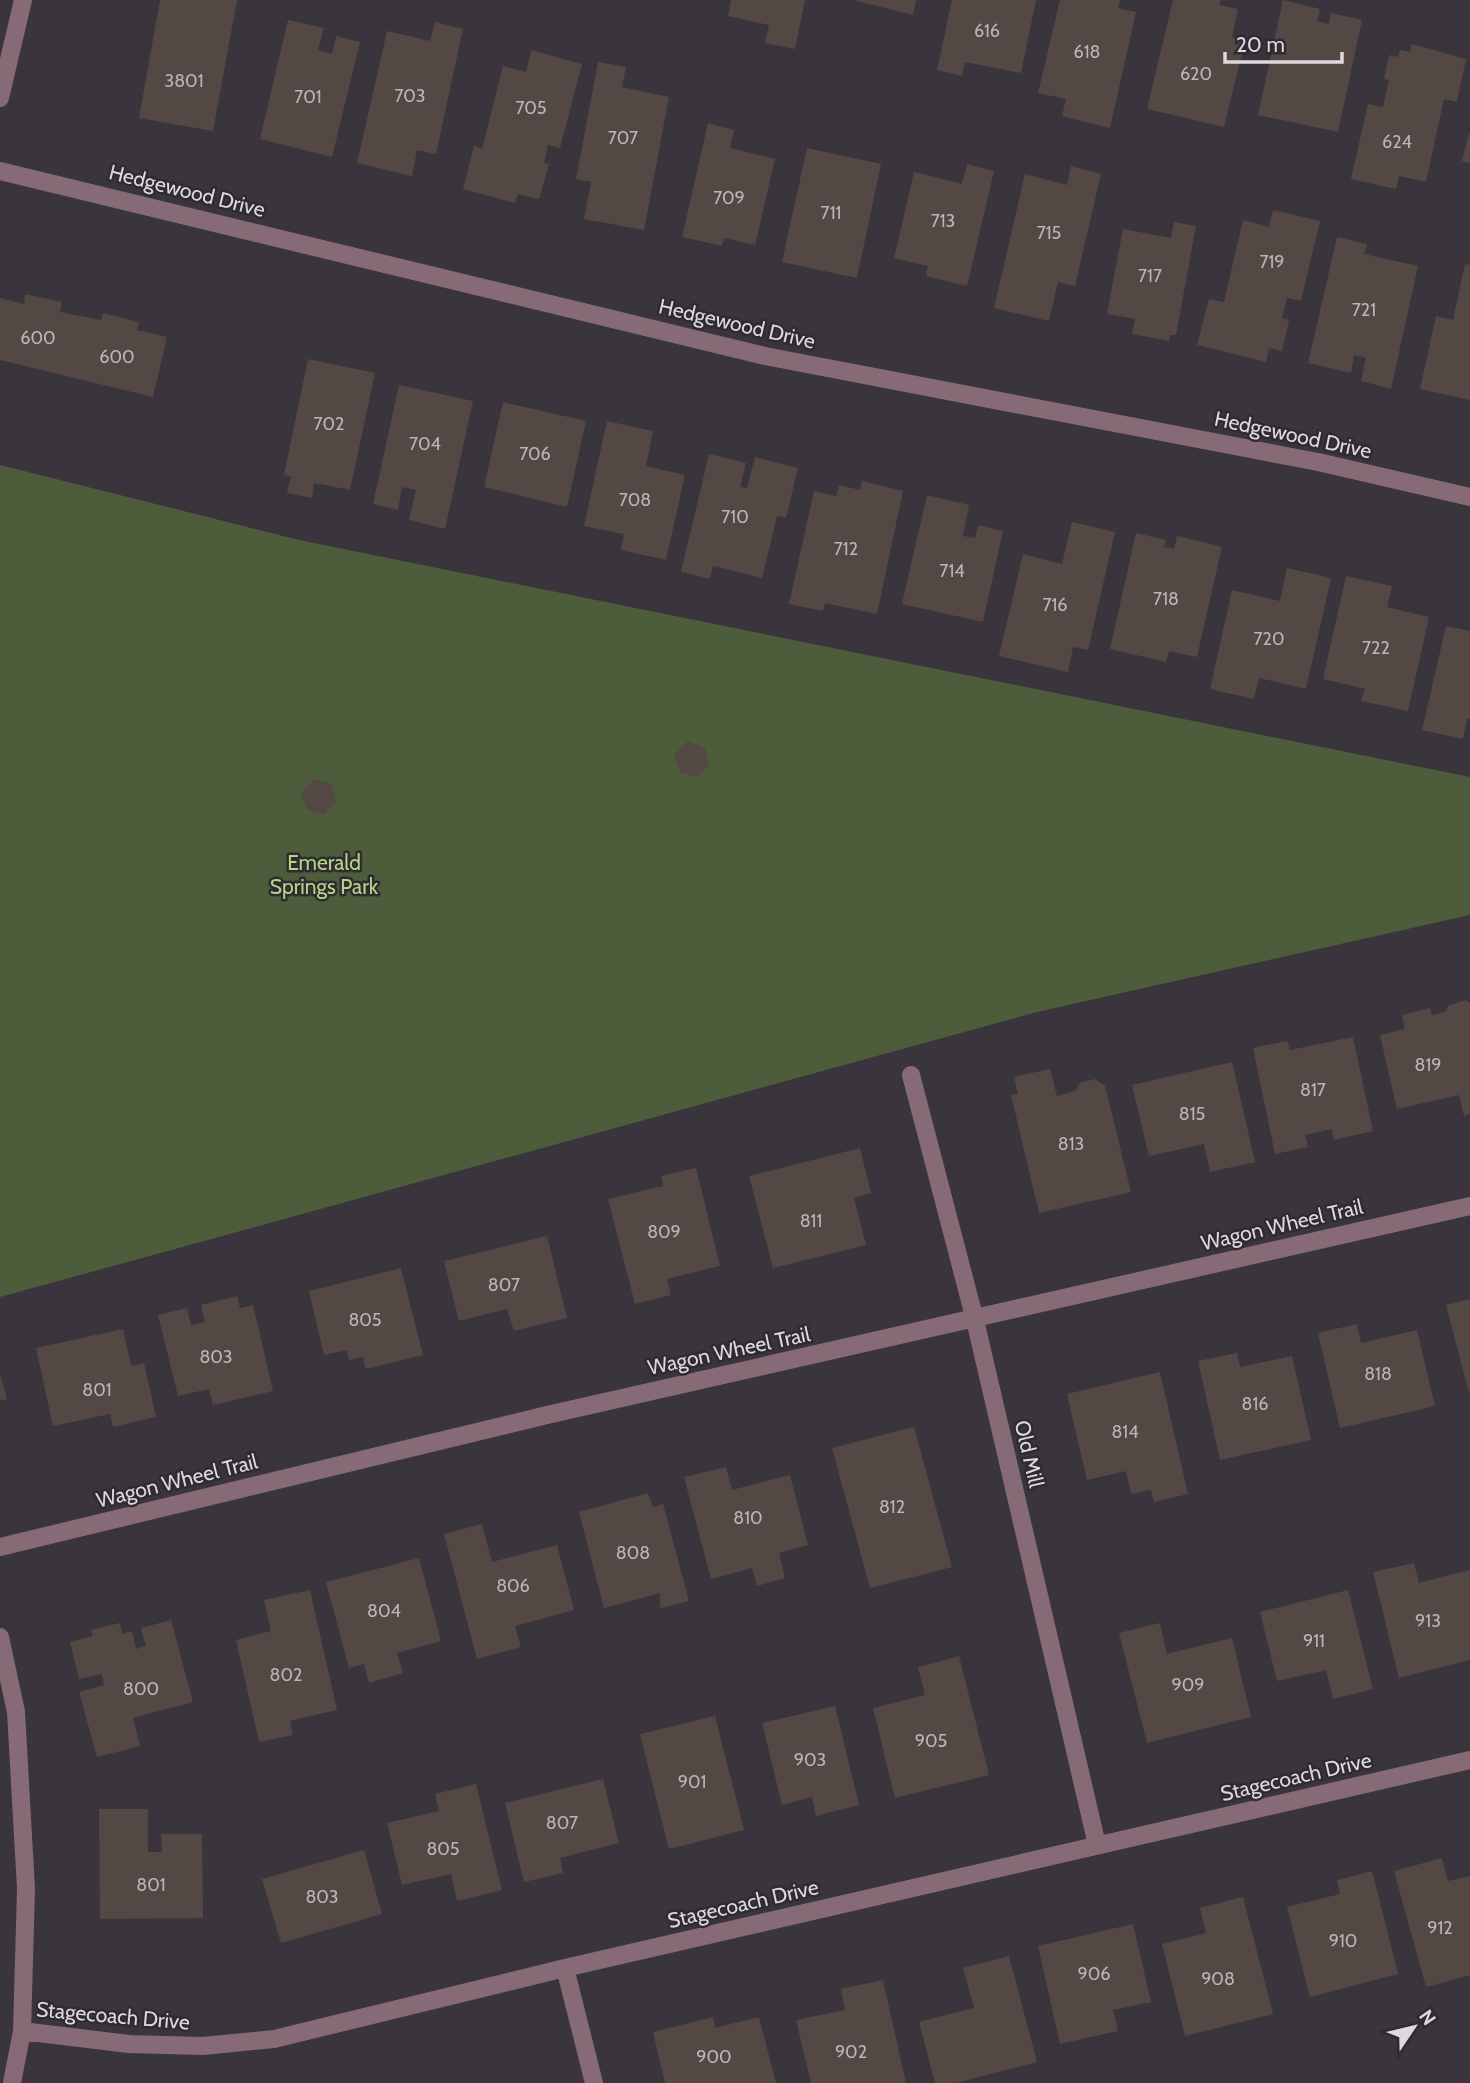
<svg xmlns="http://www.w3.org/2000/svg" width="1470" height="2083" font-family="Cabin,sans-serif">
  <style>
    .green { fill: #4d5d3b }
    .building { fill: #534844 }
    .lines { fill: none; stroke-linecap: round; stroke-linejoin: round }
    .minor { stroke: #866a76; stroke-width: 18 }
    .labels { text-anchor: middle; stroke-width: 5; stroke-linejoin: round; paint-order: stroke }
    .number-label { font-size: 18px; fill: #bab5b8 }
    .street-label { font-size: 21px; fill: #ddd9de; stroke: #302b33 }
    .park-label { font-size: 21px; fill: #b1d784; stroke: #302b33 }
  </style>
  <rect width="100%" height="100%" fill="#3a353d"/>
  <path class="green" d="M0 465 299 540 1470 777V915L1037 1012 0 1297Z"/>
  <path class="building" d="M160 0H237L213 131 139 118Z
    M731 0H805L795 49 765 43 769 25 728 16Z
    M853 0H916L913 15Z
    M952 0H1036L1021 73 965 62 962 76 937 70Z
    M1060 0H1120L1118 8 1136 12 1110 128 1062 116 1066 99 1038 93Z
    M1173 0H1221L1219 5 1238 9 1232 37 1245 40 1224 127 1147 109Z
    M1283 0 1320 9 1317 21 1329 24 1331 13 1362 20 1338 132 1258 115Z
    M288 20 324 28 318 50 332 54 336 36 360 42 332 157 260 139Z
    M435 22 463 29 436 154 417 150 412 176 357 163 387 31 430 41Z
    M1411 44 1466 59 1457 102 1444 99 1426 182 1399 176 1396 189 1351 179 1368 104 1383 107 1389 80 1384 79 1389 55 1398 57 1400 50 1410 52Z
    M531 50 582 64 560 148 548 145 544 163 549 164 539 199 518 194 515 203 463 189 474 146 482 149 503 66 526 72Z
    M598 62 626 67 622 87 669 97 644 230 584 219 591 182 576 179Z
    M708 123 734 130 730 148 775 159 755 245 724 238 722 246 682 237Z
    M1469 133 1470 134V163L1462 161Z
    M807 148 881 164 857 278 782 262Z
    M967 164 994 171 967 286 926 276 928 266 894 258 914 172 962 184Z
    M1071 166 1101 174 1075 286 1058 282 1049 321 994 308 1025 174 1067 185Z
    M1273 210 1320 221 1301 301 1287 298 1282 318 1289 320 1282 351 1269 348 1266 362 1197 345 1209 299 1224 302 1243 220 1269 227Z
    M1174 222 1196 226 1176 335H1170L1169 341 1132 334 1135 319 1107 314 1123 229 1171 238Z
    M1337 237 1367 244 1364 254 1418 266 1391 389 1361 381 1366 358 1354 355 1351 373 1308 363Z
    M1465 264 1470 265V400L1420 389 1436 316 1453 320Z
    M25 294 62 302 60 312 101 320 103 313 139 322 137 330 167 337 153 397 0 360V298L24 304Z
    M308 359 375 373 350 490 314 483 312 498 287 493 291 476 284 475Z
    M399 385 473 401 445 529 409 520 416 490 402 487 398 510 373 504Z
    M503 402 586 421 567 507 484 487Z
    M607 421 653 431 646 466 685 475 666 560 621 550 624 534 584 526Z
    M709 454 746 463 740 487 747 488 755 457 798 468 786 518 777 516 762 578 713 566 710 579 681 572Z
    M862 481 903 491 877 614 825 603 823 611 789 604 814 491 836 496 839 485 860 490Z
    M927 495 969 505 963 536 975 538 978 525 1003 531 983 622 902 604Z
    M1072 522 1115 532 1088 650 1073 647 1068 672 999 656 1023 554 1062 564Z
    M1136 533 1166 540 1164 547 1174 549 1177 536 1222 547 1197 657 1169 651 1166 662 1110 649Z
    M1287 568 1331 578 1306 689 1259 678 1254 699 1210 689 1232 590 1280 601Z
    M1346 576 1392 586 1387 607 1429 617 1408 711 1361 701 1365 689 1323 679Z
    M1446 626 1470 631V719H1467L1463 739 1422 730Z
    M688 741 705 748 709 765 696 777 680 772 674 755Z
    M314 779 331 784 336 802 324 815 307 810 301 794Z
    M1466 1000 1470 1003V1114L1464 1116 1459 1095 1397 1109 1380 1035 1405 1029 1402 1015 1430 1008 1432 1015 1445 1012 1448 1006Z
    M1353 1037 1373 1131 1334 1140 1332 1129 1305 1135 1308 1147 1275 1154 1253 1048 1287 1041 1290 1050Z
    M1232 1062 1255 1162 1210 1172 1204 1144 1149 1156 1132 1085Z
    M1050 1069 1057 1096 1075 1091 1080 1083 1095 1079 1105 1086 1131 1192 1039 1213 1011 1095 1018 1094 1014 1077Z
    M860 1148 871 1193 854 1198 866 1245 773 1268 749 1176Z
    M696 1168 720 1266 667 1279 671 1295 635 1304 608 1199 663 1186 661 1176Z
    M547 1236 567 1318 514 1331 507 1309 459 1321 444 1261Z
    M401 1268 423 1355 366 1369 363 1357 349 1360 347 1350 324 1355 309 1291Z
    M237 1296 240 1308 253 1305 273 1391 213 1405 209 1389 178 1396 158 1315 187 1308 191 1325 205 1322 201 1305Z
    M1470 1299V1393H1469L1446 1305Z
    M1357 1324 1361 1343 1417 1330 1435 1406 1340 1428 1318 1333Z
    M123 1329 131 1366 144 1363 156 1417 113 1427 110 1414 53 1426 36 1348Z
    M1237 1353 1240 1367 1292 1356 1311 1440 1220 1460 1198 1361Z
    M1160 1372 1188 1494 1154 1502 1151 1490 1131 1494 1126 1471 1087 1480 1067 1394Z
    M0 1375 7 1399 0 1401Z
    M914 1427 952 1567 870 1588 832 1448Z
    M726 1467 732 1490 790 1475 808 1545 779 1553 785 1578 757 1586 752 1568 711 1579 684 1477Z
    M648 1493 653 1507 663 1504 689 1601 660 1608V1593L604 1608 579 1512Z
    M482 1524 492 1562 557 1545 574 1610 515 1626 521 1647 477 1659 444 1534Z
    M419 1558 441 1641 397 1653 403 1673 369 1683 364 1664 349 1668 326 1582Z
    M1414 1563 1419 1583 1470 1570V1660L1399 1678 1373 1572Z
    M310 1590 337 1710 290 1721 293 1735 259 1742 236 1640 271 1631 264 1600Z
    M1348 1590 1373 1689 1333 1699 1326 1670 1277 1681 1260 1612Z
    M171 1620 193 1702 133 1718 140 1746 97 1757 79 1692 104 1685 102 1674 79 1679 70 1642 93 1636 91 1630 120 1623 122 1634 132 1631 136 1649 146 1646 141 1628Z
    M1160 1623 1167 1654 1232 1638 1251 1717 1147 1743 1119 1633Z
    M959 1656 989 1775 895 1798 873 1708 925 1695 918 1667Z
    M835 1706 859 1805 816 1816 812 1797 782 1805 762 1723Z
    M715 1716 744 1830 669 1849 640 1734Z
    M603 1779 619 1843 560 1858 563 1873 524 1882 505 1803Z
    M476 1784 502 1890 457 1901 451 1874 402 1885 387 1823 439 1811 435 1794Z
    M99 1809H148V1852H162L161 1834H202L203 1918 100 1919Z
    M364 1850 382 1914 281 1943 262 1879Z
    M1442 1858 1448 1881 1470 1876V1975L1426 1987 1394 1871Z
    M1372 1871 1398 1974 1310 1997 1287 1907 1340 1894 1337 1880Z
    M1243 1897 1273 2014 1185 2036 1162 1944 1206 1933 1200 1908Z
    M1133 1924 1151 2002 1113 2010 1118 2031 1060 2044 1038 1946Z
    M1009 1956 1037 2062 956 2083H935L919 2022 974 2008 963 1968Z
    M883 1980 906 2083H811L796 2020 845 2010 841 1989Z
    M713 2017 715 2028 759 2017 776 2083H665L653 2032Z"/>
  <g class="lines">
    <path class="minor" d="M0 98 23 0
      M0 171 765 356 1318 462 1470 497
      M911 1075 975 1320 1097 1845
      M0 1547 547 1415 1470 1206
      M0 1637 16 1712 26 1889 22 2031 12 2083
      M565 1968 594 2083
      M22 2031 129 2044 203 2046 274 2039 565 1968 1470 1760"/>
  </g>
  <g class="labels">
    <g class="number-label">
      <text x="987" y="37">616</text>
      <text x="1087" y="58">618</text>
      <text x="1196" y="80">620</text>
      <text x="184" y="87">3801</text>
      <text x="410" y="102">703</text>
      <text x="308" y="103">701</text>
      <text x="531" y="114">705</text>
      <text x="623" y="144">707</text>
      <text x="1397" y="148">624</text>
      <text x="729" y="204">709</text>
      <text x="831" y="219">711</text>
      <text x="943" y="227">713</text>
      <text x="1049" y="239">715</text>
      <text x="1272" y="268">719</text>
      <text x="1150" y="282">717</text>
      <text x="1364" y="316">721</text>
      <text x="38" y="344">600</text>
      <text x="117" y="363">600</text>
      <text x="329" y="430">702</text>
      <text x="425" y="450">704</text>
      <text x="535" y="460">706</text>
      <text x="635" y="506">708</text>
      <text x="735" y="523">710</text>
      <text x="846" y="555">712</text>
      <text x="952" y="577">714</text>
      <text x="1166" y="605">718</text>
      <text x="1055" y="611">716</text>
      <text x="1269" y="645">720</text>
      <text x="1376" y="654">722</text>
      <text x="1428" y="1071">819</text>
      <text x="1313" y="1096">817</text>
      <text x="1192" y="1120">815</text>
      <text x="1071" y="1150">813</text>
      <text x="811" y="1227">811</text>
      <text x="664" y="1238">809</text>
      <text x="504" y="1291">807</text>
      <text x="365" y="1326">805</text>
      <text x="216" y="1363">803</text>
      <text x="1378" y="1380">818</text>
      <text x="97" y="1396">801</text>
      <text x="1255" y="1410">816</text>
      <text x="1125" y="1438">814</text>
      <text x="892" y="1513">812</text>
      <text x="748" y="1524">810</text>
      <text x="633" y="1559">808</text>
      <text x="513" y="1592">806</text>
      <text x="384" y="1617">804</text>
      <text x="1428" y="1627">913</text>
      <text x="1314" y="1647">911</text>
      <text x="286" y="1681">802</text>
      <text x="1188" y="1691">909</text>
      <text x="141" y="1695">800</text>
      <text x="931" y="1747">905</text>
      <text x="810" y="1766">903</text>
      <text x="692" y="1788">901</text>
      <text x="562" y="1829">807</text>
      <text x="443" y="1855">805</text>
      <text x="151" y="1891">801</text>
      <text x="322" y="1903">803</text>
      <text x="1440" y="1934">912</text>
      <text x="1343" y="1947">910</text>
      <text x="1094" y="1980">906</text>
      <text x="1218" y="1985">908</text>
      <text x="851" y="2058">902</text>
      <text x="714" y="2063">900</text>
    </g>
    <g class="street-label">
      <text transform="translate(187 191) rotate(14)" y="7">Hedgewood Drive</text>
      <text transform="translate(737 324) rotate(13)" y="7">Hedgewood Drive</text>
      <text transform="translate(1293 435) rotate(12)" y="7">Hedgewood Drive</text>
      <text transform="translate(1282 1225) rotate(-13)" y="7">Wagon Wheel Trail</text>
      <text transform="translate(729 1351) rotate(-12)" y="7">Wagon Wheel Trail</text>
      <text transform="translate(1029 1454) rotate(77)" y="7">Old Mill</text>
      <text transform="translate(177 1481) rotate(-14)" y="7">Wagon Wheel Trail</text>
      <text transform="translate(1296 1777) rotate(-13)" y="7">Stagecoach Drive</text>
      <text transform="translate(743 1904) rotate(-13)" y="7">Stagecoach Drive</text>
      <text transform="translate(113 2016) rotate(5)" y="7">Stagecoach Drive</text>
    </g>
    <g class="park-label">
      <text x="324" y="870">Emerald<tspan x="324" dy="24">Springs Park</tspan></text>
    </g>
  </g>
  <g transform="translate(1414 2027) rotate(55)" stroke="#302b33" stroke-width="5" paint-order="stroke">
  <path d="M0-5L12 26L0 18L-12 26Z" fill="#ddd9de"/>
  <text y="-10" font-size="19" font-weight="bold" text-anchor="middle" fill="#ddd9de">N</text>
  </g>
  <path d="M1225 52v10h117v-10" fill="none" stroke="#ddd9de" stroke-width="3.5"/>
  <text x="1236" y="52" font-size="21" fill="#ddd9de" stroke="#302b33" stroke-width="5" paint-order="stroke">20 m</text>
</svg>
